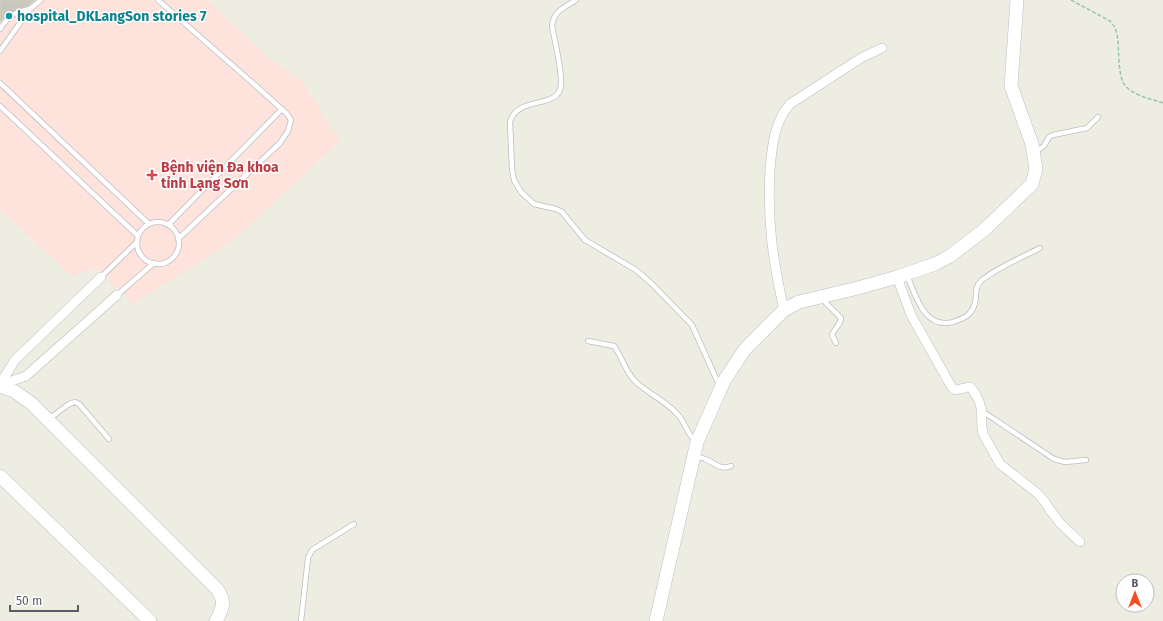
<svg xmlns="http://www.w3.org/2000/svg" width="1163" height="621" font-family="'Fira Sans',sans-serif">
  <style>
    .medical { fill: #fde3db }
    .building { fill: #c9c7be; stroke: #d3cfbf }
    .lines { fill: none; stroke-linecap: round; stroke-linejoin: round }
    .lane-casing { stroke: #bcbdc4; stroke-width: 6 }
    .street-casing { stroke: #bcbdc4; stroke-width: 10 }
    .secondary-casing { stroke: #bcbec6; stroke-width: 14 }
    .path { stroke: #94c8aa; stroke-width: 1.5; stroke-dasharray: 4 2; stroke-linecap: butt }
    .lane { stroke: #fff; stroke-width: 4.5 }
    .street { stroke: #fff; stroke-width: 9 }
    .secondary { stroke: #fff; stroke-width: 13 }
    .culture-dot { fill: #0f9aa8; stroke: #fff; stroke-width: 1.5 }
    .health-dot { fill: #e0444e; stroke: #fff; stroke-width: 1.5 }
    .labels { text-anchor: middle; stroke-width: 3; stroke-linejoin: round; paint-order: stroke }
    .culture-label { font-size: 14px; font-weight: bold; fill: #0d838f; stroke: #fff; text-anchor: start }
    .health-label { font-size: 14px; font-weight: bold; fill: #be3a42; stroke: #fff; text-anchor: start }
  </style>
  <rect width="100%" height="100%" fill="#eeede1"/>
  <path class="medical" d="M0 0H208L271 60 303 82 340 141 233 241 133 304 96 268 71 276 0 210Z"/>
  <path class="building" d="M0 0H35L28 6 11 12 0 22Z"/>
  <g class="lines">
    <g class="lane-casing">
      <path id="lane" d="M158 0 255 85 287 114 291 120 288 131 280 143 178 239
        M576 0C564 8 554 10 552 26 555 43 562 69 561 85 559 110 517 95 510 122L512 169 514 180 521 192 534 204 556 209 562 212 585 240 636 270 652 284 692 325 719 385
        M0 29C9 15 15 12 30 9
        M0 51 30 9 41 0
        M0 83 149 224
        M0 106 138 236
        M1035 152 1044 146 1049 137 1053 135 1087 128 1098 117
        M137 243a21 21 0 1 1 42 0a21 21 0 1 1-42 0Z
        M168 225 282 109
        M907 275C916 297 925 332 956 321 964 318 971 315 974 306 978 298 973 288 981 281 994 269 1023 257 1040 248
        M101 277 137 242
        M117 295 154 263
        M822 299 841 318C841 325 834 328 832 335L836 343
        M588 341 614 346C622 357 625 371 635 381 648 394 667 401 679 416 686 424 687 435 696 441
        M982 411 1054 459 1065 462 1086 460
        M49 419 69 404 75 402 79 404 109 439
        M695 457C698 458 702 457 705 459 714 462 720 471 731 466
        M301 621 308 558 312 550 354 524"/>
    </g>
    <g class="street-casing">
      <path id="street" d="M897 277 911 315 951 386C956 394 962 387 970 387 973 390 974 392 976 395 986 413 979 418 983 434L1000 464 1037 493 1045 502 1050 510 1060 523 1080 542
        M784 310C773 261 767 221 770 170 772 147 774 122 790 104L861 58 882 48
        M0 384 15 360 101 277
        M0 385 26 376 117 295"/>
    </g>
    <g class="secondary-casing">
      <path id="secondary" d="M0 386 14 391 31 403 217 589C226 602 223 608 216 621
        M0 476 150 621
        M656 621 697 442 724 381 745 349 784 310 799 302 858 288 897 277 935 264 950 256 984 230 1032 184 1036 169 1032 144 1011 86 1017 0"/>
    </g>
    <path class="path" d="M1071 0 1110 21C1116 27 1117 33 1118 41 1119 52 1118 74 1124 84 1131 95 1151 99 1163 103"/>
    <use href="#lane" class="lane"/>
    <use href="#street" class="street"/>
    <use href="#secondary" class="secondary"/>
  </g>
  <circle class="culture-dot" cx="9" cy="16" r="4"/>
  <path class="health-dot" d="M150 169h4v4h4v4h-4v4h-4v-4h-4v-4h4z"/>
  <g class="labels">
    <g class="culture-label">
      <text x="17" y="21">hospital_DKLangSon stories 7</text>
    </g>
    <g class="health-label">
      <text x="161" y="172">Bệnh viện Đa khoa<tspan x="161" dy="16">tỉnh Lạng Sơn</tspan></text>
    </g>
  </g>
  <g transform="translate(1135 593)"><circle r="19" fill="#ffffff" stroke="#bdbec1"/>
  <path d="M0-3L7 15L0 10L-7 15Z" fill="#f44e21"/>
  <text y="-6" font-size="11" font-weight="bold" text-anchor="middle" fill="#5a5c63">B</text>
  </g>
  <path d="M10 605v6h68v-6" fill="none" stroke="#5a5c63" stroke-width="2"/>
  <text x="16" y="605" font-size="12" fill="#5a5c63" stroke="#ffffff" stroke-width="3" paint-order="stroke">50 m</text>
</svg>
